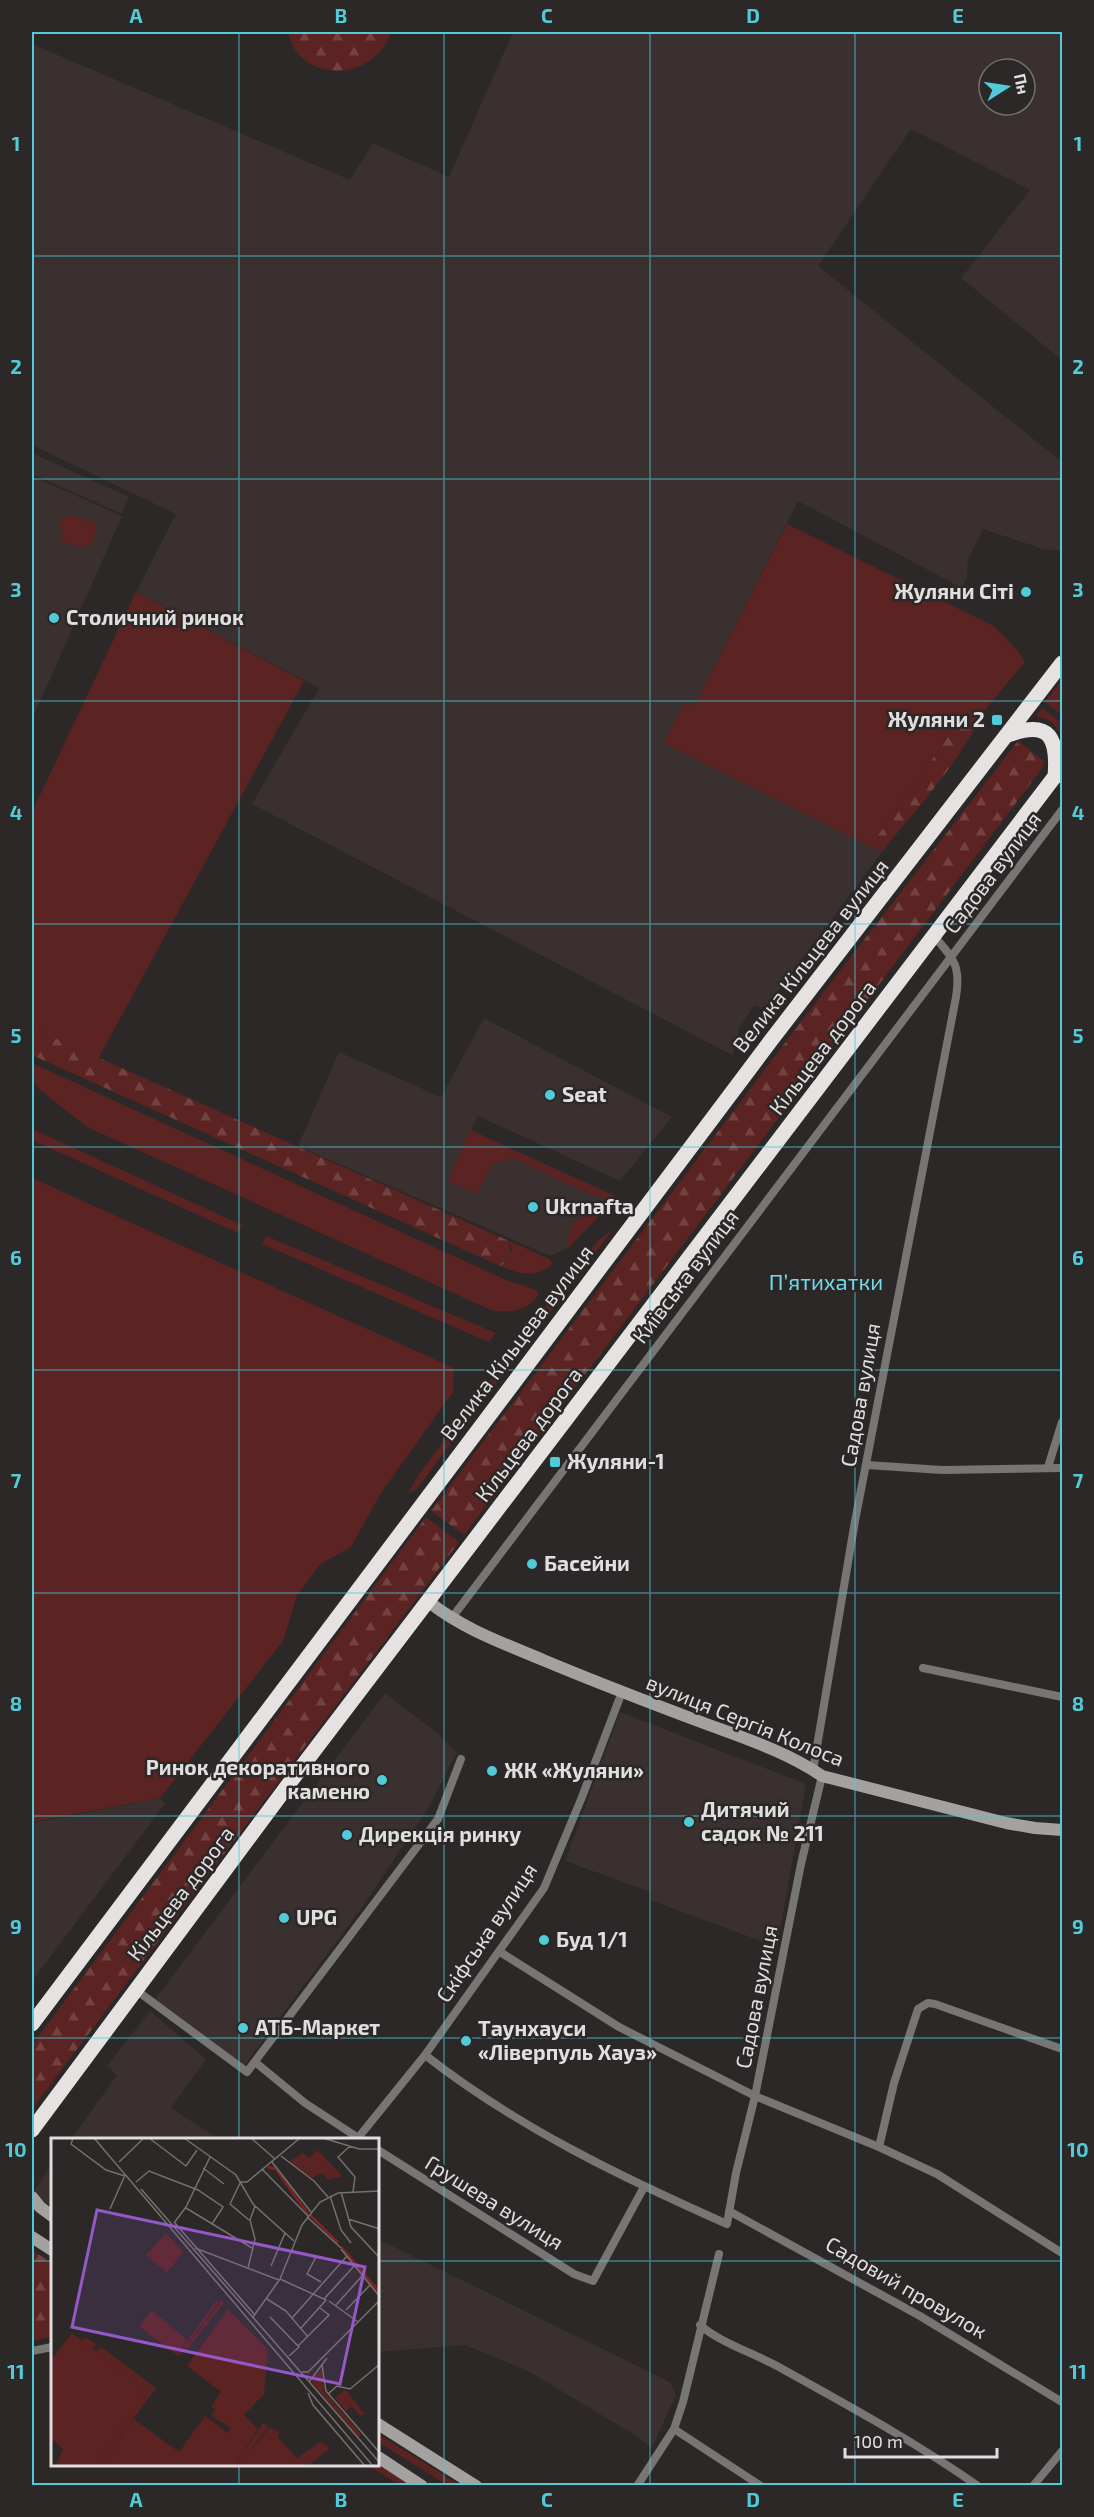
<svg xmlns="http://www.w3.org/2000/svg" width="1094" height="2517" font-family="'Exo 2',sans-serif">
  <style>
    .built { fill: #39302f; fill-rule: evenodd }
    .green { fill: #5b2321 }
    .forest { fill: url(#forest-firs) }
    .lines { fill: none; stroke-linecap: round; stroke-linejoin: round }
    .street { stroke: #777675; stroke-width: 8 }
    .secondary { stroke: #a4a2a1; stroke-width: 12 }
    .highway { stroke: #e6e2e2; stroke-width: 15 }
    .grid { fill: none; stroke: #52cbd8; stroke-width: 1.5; stroke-opacity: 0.55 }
    .poi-dot { fill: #52cbd8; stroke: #2b2827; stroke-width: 2 }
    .labels { text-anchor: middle; stroke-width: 5; stroke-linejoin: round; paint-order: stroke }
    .poi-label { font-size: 21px; font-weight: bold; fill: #e0dede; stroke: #2b2827; text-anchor: start }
    .street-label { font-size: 21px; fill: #e0dede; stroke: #2b2827 }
    .neighbourhood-label { font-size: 22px; fill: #71dce8; stroke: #2b2827 }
    .inset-river { fill: none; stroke: #7c2423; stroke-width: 3 }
    .inset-road { fill: none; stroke: #737170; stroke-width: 1.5 }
    .view { fill: #9458c7; fill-opacity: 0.15; stroke: #9458c7; stroke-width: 3 }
    .inset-edge { fill: none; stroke: #e0dede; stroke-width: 3 }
    .neatline { fill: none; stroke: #52cbd8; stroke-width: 2 }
    .grid-label { font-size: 20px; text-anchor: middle; font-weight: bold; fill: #52cbd8 }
  </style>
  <defs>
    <pattern id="forest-firs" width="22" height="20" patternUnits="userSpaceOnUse" patternTransform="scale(1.5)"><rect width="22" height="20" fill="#5b2321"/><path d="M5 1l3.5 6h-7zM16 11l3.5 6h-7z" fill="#724241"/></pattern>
  </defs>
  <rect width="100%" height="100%" fill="#2b2827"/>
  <path class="built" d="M513 32H1062V360L961 278 1030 190 911 129 818 266 1062 462V551L1043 549 983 529 968 559 967 577 962 588 798 501 695 706 684 704 665 743 882 852 768 1004 761 1008 754 1006 738 1030 739 1041 732 1055 252 804 319 688 136 592 176 514 32 445V44L350 180 373 143 449 177ZM989 69H1025V105H989Z
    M32 453 129 497 122 514 32 474Z
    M32 476 122 516 32 720Z
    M484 1018 672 1117 620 1181 478 1116 471 1130 615 1196 592 1224 568 1248 550 1256 298 1146 339 1052 441 1097Z
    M385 1693 436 1732 457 1752 429 1807 365 1903 244 2066 155 1999Z
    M620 1712 806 1784 777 1947 650 1900 651 1892 565 1861Z
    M160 1798 165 1804 32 1981V1823Z
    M150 2011 206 2059 171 2108 219 2139H71L117 2075 107 2066Z
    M52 2164V2209L38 2200 35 2189Z
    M378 2239 670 2382 676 2395 652 2448 633 2434 528 2371 465 2345 378 2352Z"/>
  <path class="green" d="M71 515 94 522 96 529 93 543C81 551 73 545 60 540L64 531 58 528 61 521Z
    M787 524 994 626C1005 638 1017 647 1025 662L984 711 963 716 877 837 882 852 664 743 684 704 695 705Z
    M136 592 304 681 98 1059 32 1028V812Z
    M1062 679V715L1045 702Z
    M1042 708 1062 723V735L1051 721 1036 716Z
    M32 1063 506 1280 537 1290 538 1296C527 1311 508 1314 491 1310L87 1127 39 1089 32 1080Z
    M32 1129 242 1225 238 1233 32 1140Z
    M470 1130 615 1196 613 1200 592 1195 515 1159 492 1164 477 1194 448 1181Z
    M32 1178 454 1368 453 1392 381 1493 351 1547 319 1565 297 1596 283 1641 160 1798 32 1822Z
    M592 1211 603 1212 568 1248C567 1230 575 1218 592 1211Z
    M614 1228 416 1490 408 1493 419 1474 577 1264 601 1238Z
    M266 1236 496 1333 489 1342 262 1244Z
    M509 1241 550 1259 552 1264C536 1280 518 1273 500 1266L507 1262 512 1250Z
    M378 2434 460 2485H447L378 2442Z
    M378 2464 412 2485H400L367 2465Z"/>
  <path class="forest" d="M288 32H391C375 83 298 84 288 32Z
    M984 711C959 763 918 807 882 852L877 837 963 716Z
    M1018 741 1045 762 1040 771 464 1535 431 1511 819 998Z
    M32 1028 509 1241 511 1256 507 1262 500 1266 32 1055Z
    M426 1517 459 1542 32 2109V2045Z
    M32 2250 52 2263V2337L32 2341Z"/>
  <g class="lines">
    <path class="street" d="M867 1465 942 1470 1062 1468
      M1048 1467 1062 1422
      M451 1619 1062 810
      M923 1668 1062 1697
      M813 1770 855 1521 956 997C961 966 954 959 934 936
      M500 1952 619 2027 755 2096 879 2147 937 2174 1062 2253
      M136 1990 247 2072 438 1819 461 1759
      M425 2055C517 2127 621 2177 727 2224L736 2173 755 2096 801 1864 822 1776
      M255 2062 305 2103 360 2139
      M358 2138 425 2055 544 1888 582 1797 622 1692
      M879 2147 894 2083 918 2009 928 2003 935 2004 1062 2049
      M378 2150 574 2274 593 2281 644 2187
      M729 2211 920 2316 1062 2402
      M700 2325C719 2342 753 2353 777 2366 845 2404 914 2441 978 2486
      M32 2351 52 2347
      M674 2429 761 2486
      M637 2486 674 2429 683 2402 719 2254
      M1033 2486 1062 2451"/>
    <path class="secondary" d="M429 1602C463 1629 503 1643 543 1660 598 1683 653 1704 709 1725 747 1739 789 1753 822 1776L1006 1823 1035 1828 1062 1830
      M32 2197 40 2207 52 2216
      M32 2237 52 2250
      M378 2424 476 2486
      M378 2457 422 2486"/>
    <path class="highway" d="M1008 735C1051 719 1058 739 1055 777
      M32 2024 772 1039 1062 663
      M32 2130 291 1781 1062 767"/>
  </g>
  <path class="grid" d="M239 32V2139M444 32V2486M650 32V2486M855 32V2486M32 256H1062M32 479H1062M32 701H1062M32 924H1062M32 1147H1062M32 1370H1062M32 1593H1062M32 1816H1062M32 2038H1062M32 2261H52M378 2261H1062M239 2464V2486"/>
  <g class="poi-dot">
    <circle cx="1026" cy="592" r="6"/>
    <circle cx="54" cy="618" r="6"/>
    <rect x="991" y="714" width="12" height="12" rx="3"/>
    <circle cx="550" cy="1095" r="6"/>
    <circle cx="533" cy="1207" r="6"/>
    <rect x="549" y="1456" width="12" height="12" rx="3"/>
    <circle cx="532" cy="1564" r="6"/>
    <circle cx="492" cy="1771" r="6"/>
    <circle cx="382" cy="1780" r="6"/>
    <circle cx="689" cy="1822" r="6"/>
    <circle cx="347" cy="1835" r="6"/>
    <circle cx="284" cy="1918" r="6"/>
    <circle cx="544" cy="1940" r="6"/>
    <circle cx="243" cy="2028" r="6"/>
    <circle cx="466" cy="2041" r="6"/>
  </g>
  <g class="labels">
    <g class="poi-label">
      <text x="1014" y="599" text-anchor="end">Жуляни Сіті</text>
      <text x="66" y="625">Столичний ринок</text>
      <text x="985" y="727" text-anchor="end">Жуляни 2</text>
      <text x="562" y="1102">Seat</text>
      <text x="545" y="1214">Ukrnafta</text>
      <text x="567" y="1469">Жуляни-1</text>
      <text x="544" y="1571">Басейни</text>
      <text x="370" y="1775" text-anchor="end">Ринок декоративного<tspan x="370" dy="24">каменю</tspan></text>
      <text x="504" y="1778">ЖК «Жуляни»</text>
      <text x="701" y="1817">Дитячий<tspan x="701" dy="24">садок № 211</tspan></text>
      <text x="359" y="1842">Дирекція ринку</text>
      <text x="296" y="1925">UPG</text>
      <text x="556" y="1947">Буд 1/1</text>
      <text x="255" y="2035">АТБ-Маркет</text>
      <text x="478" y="2036">Таунхауси<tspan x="478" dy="24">«Ліверпуль Хауз»</tspan></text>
    </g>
    <g class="street-label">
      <text transform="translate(993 873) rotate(-53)" y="7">Садова вулиця</text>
      <text transform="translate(811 956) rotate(-52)" y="7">Велика Кільцева вулиця</text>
      <text transform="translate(823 1048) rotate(-53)" y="7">Кільцева дорога</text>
      <text transform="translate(686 1277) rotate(-53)" y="7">Київська вулиця</text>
      <text transform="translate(517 1343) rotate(-53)" y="7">Велика Кільцева вулиця</text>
      <text transform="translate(861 1395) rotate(-80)" y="7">Садова вулиця</text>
      <text transform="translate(529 1435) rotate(-53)" y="7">Кільцева дорога</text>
      <text transform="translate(745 1721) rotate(22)" y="7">вулиця Сергія Колоса</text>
      <text transform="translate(181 1894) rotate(-53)" y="7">Кільцева дорога</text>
      <text transform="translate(487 1933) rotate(-56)" y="7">Скіфська вулиця</text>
      <text transform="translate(757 1997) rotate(-79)" y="7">Садова вулиця</text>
      <text transform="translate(494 2203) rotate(32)" y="7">Грушева вулиця</text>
      <text transform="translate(906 2288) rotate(30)" y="7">Садовий провулок</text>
    </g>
    <g class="neighbourhood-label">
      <text x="826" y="1290">Пʼятихатки</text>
    </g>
  </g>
  <g transform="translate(51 2138)">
    <rect width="328" height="328" fill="#2b2827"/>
    <path d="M266 12 283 29 291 38 277 42 271 35 261 40 238 24 252 15 258 20ZM115 95 132 114 116 135 95 117ZM172 161V166L135 213 133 212ZM177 171 217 212 213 256 193 277 207 291 183 328H48L83 281 128 314 154 278 177 295 180 290 160 278 164 272 160 269 170 254 136 228ZM101 172 136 202 126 217 88 188ZM21 195 98 253 44 328H4L12 311 0 300V222ZM293 252 297 254 314 277H308L301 268 295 273 284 260ZM219 289 228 294 227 299 246 320 269 304 279 310 257 328H186Z" fill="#5b2321"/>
    <path d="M165 163 168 164 128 218 126 217ZM34 199 45 206 42 210 46 213 50 209 105 250 48 328H44L98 253 31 203ZM271 230 273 253 310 296 308 300 260 244ZM213 284 217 289 187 328H183Z" fill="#5b2321"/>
    <path class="inset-river" d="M217 29 225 31 257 76M259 77 287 105M290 109 328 154"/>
    <path class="inset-road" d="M22 0 20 6 55 32 74 38M43 0 322 328M98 0 135 28 146 12M133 0 185 37 202 66 243 103M200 0 224 21M272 0 308 11H329M299 8 287 19 304 39 302 54M230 18 263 43 277 59M68 24 93 0M221 24 260 74M152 30 173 46M211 31 257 78M190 43 179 66 198 82M85 44 98 33 147 52 172 69 161 86M190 44H196L249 0M90 51 329 325M290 54 300 89 329 120M279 58 290 92 300 105M135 70 201 110M59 71 74 37M256 79 290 110M297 81 329 91M123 84 204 177M123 85 135 69 159 19M144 110 228 142M290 111 329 159M265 119 256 136 270 144M220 128 234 95M197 130 204 101 199 82 204 68M229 141 275 162 250 190M216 161 235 173 257 199M273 161 304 127M278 163 307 184M285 167 311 138M295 172 319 147M202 179 229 141 251 87 269 64 287 55 329 53M219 179 248 209 238 218M241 180 296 118M247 208 278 177 269 170M271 227 275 253 329 315M251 234H257L329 162M258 244 276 220M257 255 262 267 314 328M277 256 286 248 299 251 329 226"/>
    <path class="view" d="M46 72 314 129 289 246 21 189Z"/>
    <rect width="328" height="328" class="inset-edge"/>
  </g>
  <rect width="1094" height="2517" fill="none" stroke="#2b2827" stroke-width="66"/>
  <g transform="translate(1007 87) rotate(78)"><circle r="28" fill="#2b2827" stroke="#737170" stroke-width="1.5"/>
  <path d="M0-4.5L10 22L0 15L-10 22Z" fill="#52cbd8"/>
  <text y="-9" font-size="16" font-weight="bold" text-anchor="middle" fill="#e0dede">Пн</text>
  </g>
  <path d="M845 2448v9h152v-9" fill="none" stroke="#e0dede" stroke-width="3"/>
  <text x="854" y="2448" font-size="18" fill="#e0dede" stroke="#2b2827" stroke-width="4.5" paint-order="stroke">100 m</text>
  <rect x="33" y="33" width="1028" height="2451" class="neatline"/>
  <g class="grid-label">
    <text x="136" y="23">A</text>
    <text x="341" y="23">B</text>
    <text x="547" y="23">C</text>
    <text x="753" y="23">D</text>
    <text x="958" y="23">E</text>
    <text x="16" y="151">1</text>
    <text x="1078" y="151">1</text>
    <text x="16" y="374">2</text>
    <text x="1078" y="374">2</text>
    <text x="16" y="597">3</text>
    <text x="1078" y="597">3</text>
    <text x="16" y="820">4</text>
    <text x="1078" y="820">4</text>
    <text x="16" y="1043">5</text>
    <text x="1078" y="1043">5</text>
    <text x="16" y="1265">6</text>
    <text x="1078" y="1265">6</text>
    <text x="16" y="1488">7</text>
    <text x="1078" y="1488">7</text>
    <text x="16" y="1711">8</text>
    <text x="1078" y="1711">8</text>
    <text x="16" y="1934">9</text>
    <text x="1078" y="1934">9</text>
    <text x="16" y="2157">10</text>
    <text x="1078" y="2157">10</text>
    <text x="16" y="2379">11</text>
    <text x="1078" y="2379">11</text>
    <text x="136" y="2507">A</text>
    <text x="341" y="2507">B</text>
    <text x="547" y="2507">C</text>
    <text x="753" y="2507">D</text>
    <text x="958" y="2507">E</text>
  </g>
</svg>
